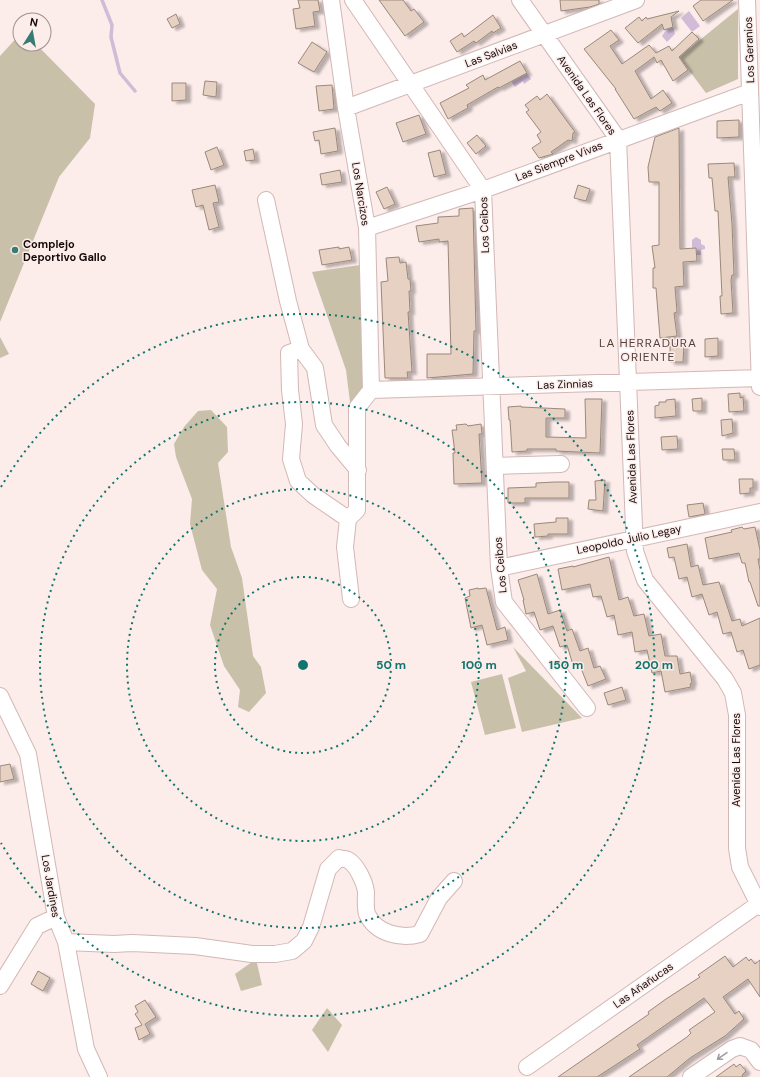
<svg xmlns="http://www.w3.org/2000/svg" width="760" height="1077" font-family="'DM Sans',sans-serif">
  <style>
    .green { fill: #c9c0a9 }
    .water { fill: #d1bbd7 }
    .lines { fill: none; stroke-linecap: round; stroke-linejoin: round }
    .stream { stroke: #d1bbd7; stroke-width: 3.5 }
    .building { fill: #e6d1c3; stroke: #9b887b; filter: url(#shadow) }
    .minor-casing { stroke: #d2b8b6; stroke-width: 18 }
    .minor { stroke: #fff; stroke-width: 16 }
    .oneway { stroke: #a19d9d }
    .ring { fill: none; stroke: #0f766e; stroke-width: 2; stroke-dasharray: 2 4 }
    .poi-dot { fill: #357c74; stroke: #fcecea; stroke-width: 1.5 }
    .labels { text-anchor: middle; stroke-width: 3; stroke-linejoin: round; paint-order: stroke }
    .street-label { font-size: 11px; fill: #130a0a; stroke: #fcecea }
    .poi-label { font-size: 11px; font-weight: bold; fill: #130a0a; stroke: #fcecea; text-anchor: start }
    .neighbourhood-label { font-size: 12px; letter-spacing: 1px; fill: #543f3d; stroke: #fcecea }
    .centre { fill: #0f766e; stroke: #fcecea; stroke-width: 2 }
    .ring-label { font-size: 12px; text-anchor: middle; font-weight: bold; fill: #0f766e; stroke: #fcecea; stroke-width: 3; stroke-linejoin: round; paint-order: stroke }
  </style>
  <defs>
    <filter id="shadow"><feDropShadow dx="4.5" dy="2.5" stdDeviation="1" flood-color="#0004"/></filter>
  </defs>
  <rect width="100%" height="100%" fill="#fcecea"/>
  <path class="green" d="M738 9V79L706 93 679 57Z
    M20 34V44H36L95 104 90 138 59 177 0 322V56Z
    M360 265 367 401 350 402 346 370 312 272Z
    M0 337 9 354 0 358Z
    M211 410 227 427 228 452 218 463 231 547 242 578 253 656 261 667 266 693 249 712 238 707 240 690 224 666 210 625 217 589 202 570 190 524 192 499 176 457 174 444 184 427 198 411Z
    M513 647 582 718 522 732 508 678 526 671Z
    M502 674 516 728 485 735 471 682Z
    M256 959 262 985 241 991 235 974Z
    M327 1008 342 1025 328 1052 312 1030Z"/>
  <path class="water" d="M689 11 700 26 692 32 681 18Z
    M673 26 675 34 667 42 662 36 668 27Z
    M526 72 531 79 524 84 523 81 515 87 511 81Z
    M696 237 701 240V244L705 246V249L701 250V255H692V240Z"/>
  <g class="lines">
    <path class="stream" d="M102 0 112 25 111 37 120 73 135 91"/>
  </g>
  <path class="building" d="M298 0H318L320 11 313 12 315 26 296 29 293 9 300 8Z
    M379 0H403L411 11 414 9 424 22 405 36Z
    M560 0H599V4L590 7 561 11Z
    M701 0H733L703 21 693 6Z
    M679 11 671 17 673 27 664 30 662 24 638 43 625 28 639 17 642 21 646 17 647 19Z
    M176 14 180 24 172 28 167 19Z
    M493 15 501 28 493 33 492 31 476 43 474 41 457 52 450 41 462 33 464 37Z
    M611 30 619 40 610 46 622 64 649 45 656 53 669 46 672 51 692 32 699 39 679 57 688 70 673 81 661 60 657 63 654 57 635 71 651 99 663 90 672 103 660 111 656 107 634 119 615 89H616L584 49Z
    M312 42 327 52 314 72 298 63Z
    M520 61 527 73 499 88 498 87 467 105 468 108 448 119 440 103 469 88 466 85 483 75 485 80Z
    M205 81 217 82 216 97 203 95Z
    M172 83H186V100L172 101Z
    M332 85 334 109 319 111 316 86Z
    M547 94 575 132 573 133 572 141 568 140 551 152 553 154 539 158 532 148 541 142 537 135 541 132 526 112 529 110 525 105 537 96 540 100Z
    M419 115 426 134 403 142 396 123Z
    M739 120V137L717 138V121Z
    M335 128 338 151 321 154 319 140 315 141 313 132Z
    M679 128 680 249 696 248 697 261 683 262 684 286 675 287 677 312 674 313 677 336 660 338 656 288H653V268H655L652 246 659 245V182H649L648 167 655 137Z
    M477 135 486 146 476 154 467 143Z
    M217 147 224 165 211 170 205 152Z
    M253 149 255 160 246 161 244 151Z
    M440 150 446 174 434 177 428 153Z
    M734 163 735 177H728L732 224 734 275H732L731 280 733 313 721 314 720 296H722L718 211H715L712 178H709L708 164Z
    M340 170 342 182 322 185 320 174Z
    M215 185 219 202 213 203 219 227 209 230 203 205 196 207 192 190Z
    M578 185 590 189 586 201 574 198Z
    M387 187 395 204 384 209 376 192Z
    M473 208 476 331H474L473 374 427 378V354H451L448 241 439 242V239L419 242 416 226 438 223V217L459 216V209Z
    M339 247V249L349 247 352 260 322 265 319 250Z
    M399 257 400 263 406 262 408 279H410L411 291H409L410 312H408L412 372H407L408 378H385L381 282 388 281 386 258Z
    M718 338V356L705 357V339Z
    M670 344H684L683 362H670Z
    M740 393V398L743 397 744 411 729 412 728 394Z
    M702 398V411H693L692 399Z
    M585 399H602L600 453 556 451V449H527V451L512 452 510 420H509L508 407 521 406V407L565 409V418H546V437L586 438Z
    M675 399 676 416 655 418V406L659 405V402H666V400Z
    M732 419 733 433 722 436 721 420Z
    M466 424 468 426 481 424 482 434H479L482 483 454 484 453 453H455L452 430H457L456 425Z
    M677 436 678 449 662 450 661 437Z
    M722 449H734L735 460H723Z
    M739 479H753V488H750V493L740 494Z
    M605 480 603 511 588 509 589 500H596L595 481Z
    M555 482H569V498H525V503H508V488L536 487V483Z
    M703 503 705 514 689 517 687 505Z
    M556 518H568V534H548V536L535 537 534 524 556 522Z
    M742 527 744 529 755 527 760 550V559H758L760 570V606H758L750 582H749L745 563H742L739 553 709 559 705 538 732 532 731 530Z
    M687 544 691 567 698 565 703 585 719 582 732 621 740 619 742 626 760 618V665L749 669 743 650 737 652 731 632 723 634 717 612 709 615 702 594 692 597 687 577 679 579 674 557 669 558 667 548Z
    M609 557 619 600 628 597 634 616 644 614 649 636 661 634 665 656H677L680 674 690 672 692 683 690 684 691 687 665 692 661 671 652 673 647 650 635 652 632 632 618 635 614 615 607 617 601 596 593 597 590 584 562 590 558 569 573 566V567Z
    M537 574 548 614 560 610 567 631 572 629 580 651 588 648 594 668 600 666 606 679 588 686 579 663 573 665 567 645 560 647 553 626 540 630 534 612 526 614 523 600H524L518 580Z
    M478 588V589L486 588 497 630 505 627 508 640 487 645 482 625 471 628 465 598 470 596 469 590Z
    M622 687 626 700 608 705 604 693Z
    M10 764 14 779 0 782V766Z
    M725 956 733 967 746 957 749 961 751 959 755 964 760 960V997L748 979 723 997 735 1014 739 1011 744 1019 725 1036 690 1058 667 1077H629L687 1037 691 1033 689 1030 715 1012 704 998 637 1045 640 1049 597 1077H558L649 1014 648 1012 666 999 700 977 698 975Z
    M38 971 50 978 43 991 31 984Z
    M145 1000 156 1017 145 1024 150 1034 139 1040 135 1028 142 1025 135 1014 138 1012 135 1006Z
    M734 1064 736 1067 740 1064 746 1071 742 1075 743 1077H716Z"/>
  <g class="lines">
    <g class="minor-casing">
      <path id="minor" d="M331 0 346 108 367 228 371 390
        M353 0 483 190 499 568 504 602 587 708
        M520 0 618 139 635 551 645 580 725 679 733 693 737 715V848L740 867 760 907
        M747 0 760 387
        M346 108 636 0
        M266 200 288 301 301 349 289 353 290 390 294 424 291 459 298 481 313 495 348 519 357 510V408L371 390
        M367 228 483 190 750 92
        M301 349 315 368 324 425 338 446 358 470
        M371 390 760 378
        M495 466 561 464
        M348 519 345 547 351 599
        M499 568 760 512
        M0 696 28 754 56 917 66 942 86 1049 99 1077
        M66 942 114 944 132 943 195 946 252 954H275L292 951 304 941 311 927 328 869 339 858C342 859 346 859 348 860 357 865 365 883 366 892 366 899 365 908 367 914 376 934 401 939 420 934L439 898 454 881
        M0 986 37 926 56 917
        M527 1067 760 903
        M691 1077 732 1049 740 1046 751 1050 760 1062"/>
    </g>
    <use href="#minor" class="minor"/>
  </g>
  <defs><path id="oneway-shaft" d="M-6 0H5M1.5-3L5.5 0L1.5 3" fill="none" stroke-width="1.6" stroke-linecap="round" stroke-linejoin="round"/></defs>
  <use class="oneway" href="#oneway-shaft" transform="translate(722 1056) rotate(145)"/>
  <g class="ring">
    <circle cx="303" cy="665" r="88"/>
    <circle cx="303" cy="665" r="176"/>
    <circle cx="303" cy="665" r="263"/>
    <path d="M1 487A351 351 0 1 1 1 843"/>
  </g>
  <circle class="poi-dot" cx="15" cy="250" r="4"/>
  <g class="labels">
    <g class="street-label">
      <text transform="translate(749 50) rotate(-92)" y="4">Los Geranios</text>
      <text transform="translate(491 54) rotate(-21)" y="4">Las Salvias</text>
      <text transform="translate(587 95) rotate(55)" y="4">Avenida Las Flores</text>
      <text transform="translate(559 161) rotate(-21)" y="4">Las Siempre Vivas</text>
      <text transform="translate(361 194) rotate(81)" y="4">Los Narcizos</text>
      <text transform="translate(484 225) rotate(-92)" y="4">Los Ceibos</text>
      <text transform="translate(565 384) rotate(-2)" y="4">Las Zinnias</text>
      <text transform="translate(631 457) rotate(-92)" y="4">Avenida Las Flores</text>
      <text transform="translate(629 539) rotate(-12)" y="4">Leopoldo Julio Legay</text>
      <text transform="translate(500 565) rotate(-95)" y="4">Los Ceibos</text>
      <text transform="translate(736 760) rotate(-90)" y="4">Avenida Las Flores</text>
      <text transform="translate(51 886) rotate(80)" y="4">Los Jardines</text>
      <text transform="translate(643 985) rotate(-35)" y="4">Las Añañucas</text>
    </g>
    <g class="poi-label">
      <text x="23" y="248">Complejo<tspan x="23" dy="13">Deportivo Gallo</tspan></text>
    </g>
    <g class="neighbourhood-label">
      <text x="648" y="347">LA HERRADURA<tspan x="648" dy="14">ORIENTE</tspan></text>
    </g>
  </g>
  <circle cx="303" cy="665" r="6" class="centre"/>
  <g class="ring-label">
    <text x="391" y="669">50 m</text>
    <text x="479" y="669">100 m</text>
    <text x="566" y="669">150 m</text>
    <text x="654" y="669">200 m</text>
  </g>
  <g transform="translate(32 32) rotate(11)"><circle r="19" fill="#fcecea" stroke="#9f9290"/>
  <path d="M0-3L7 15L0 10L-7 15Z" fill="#357c74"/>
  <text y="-6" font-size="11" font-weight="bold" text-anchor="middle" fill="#130a0a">N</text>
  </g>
</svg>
